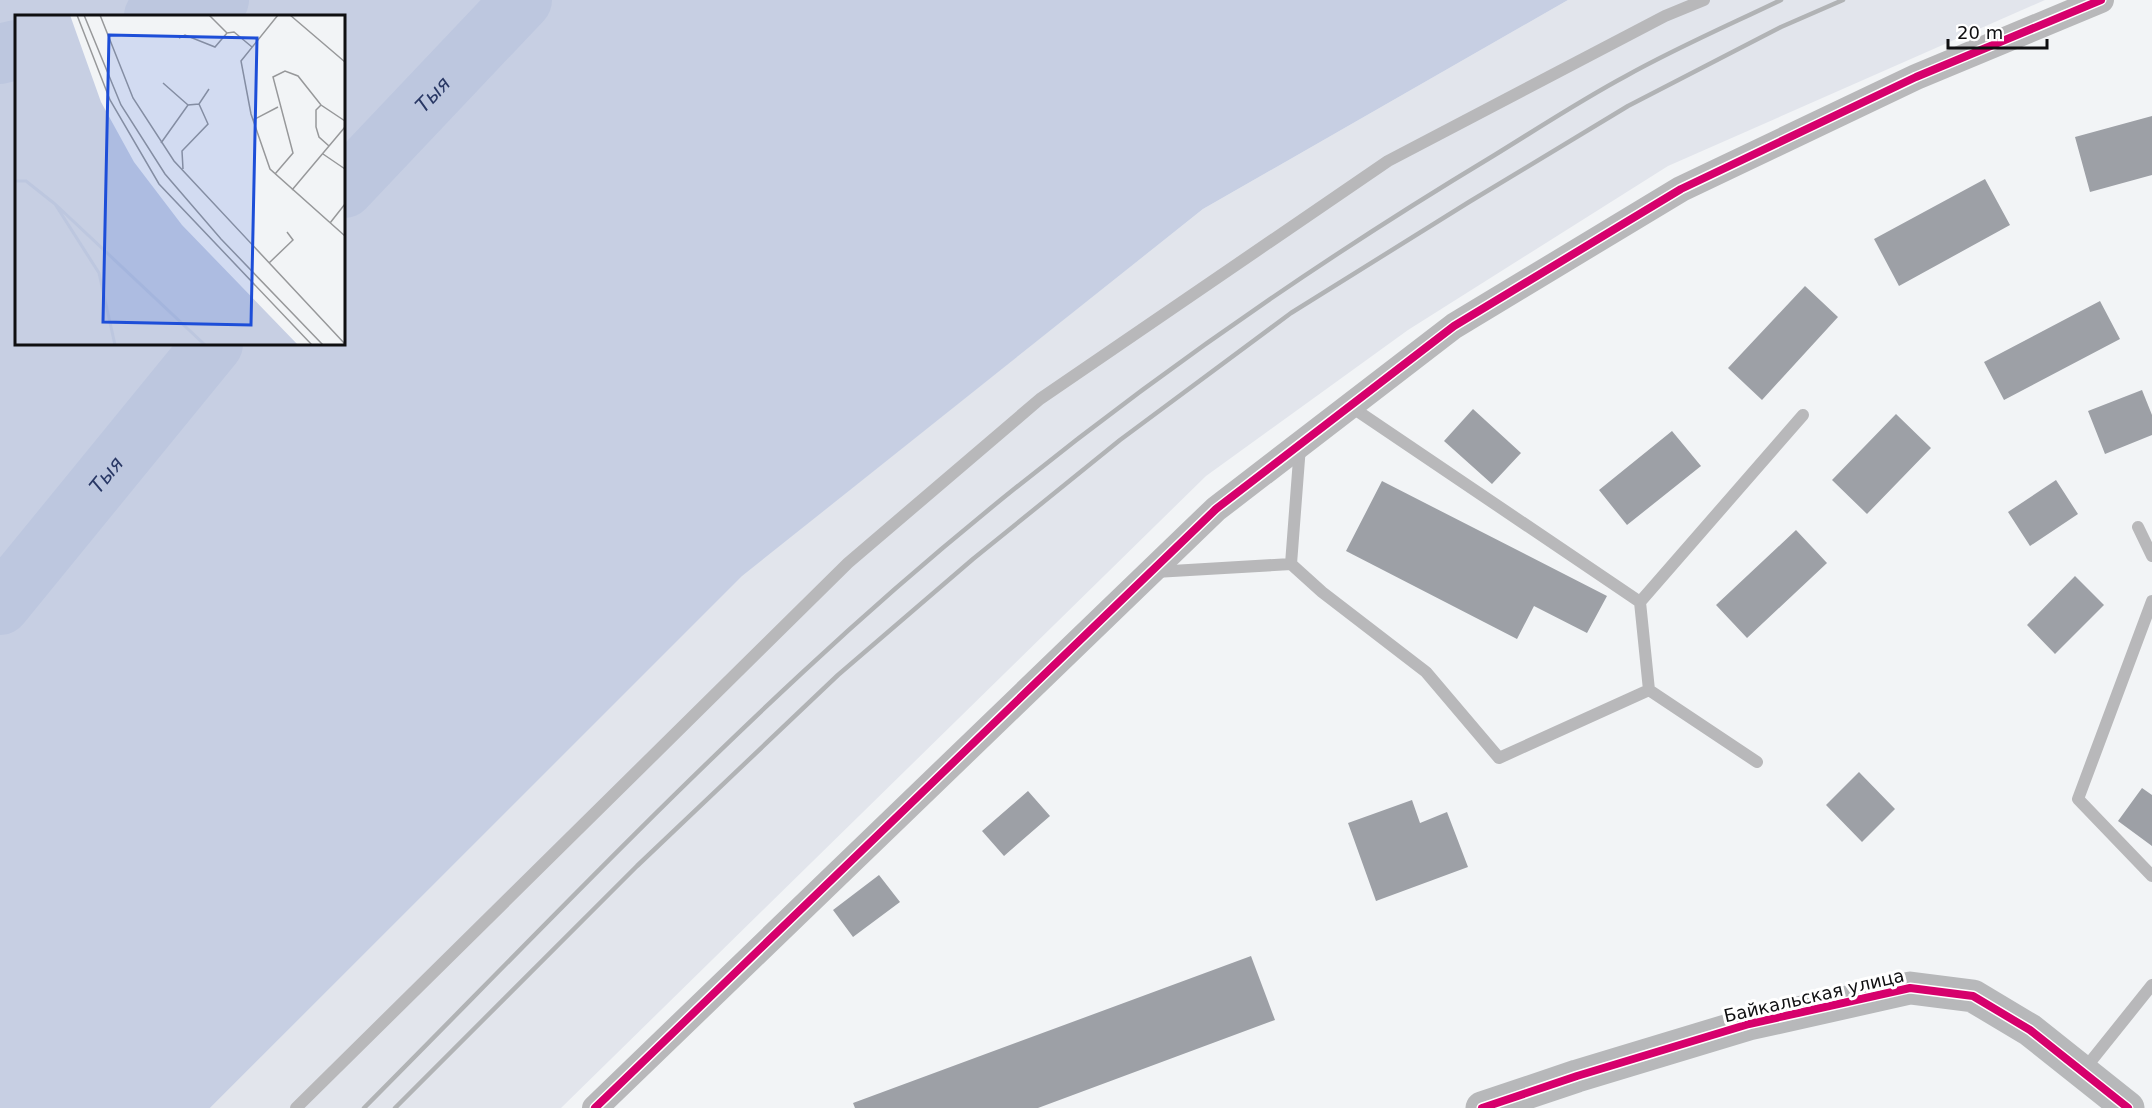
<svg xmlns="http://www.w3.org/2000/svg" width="2152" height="1108" font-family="'DejaVu Sans',sans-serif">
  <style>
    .built { fill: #e2e5ec }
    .forest { fill: #c7cfe3; fill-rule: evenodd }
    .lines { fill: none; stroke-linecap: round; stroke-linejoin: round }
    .river { stroke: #bdc7df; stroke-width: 60 }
    .building { fill: #9da0a6 }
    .lane { stroke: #b8b8ba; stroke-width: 12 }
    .street { stroke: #b8b8ba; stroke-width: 26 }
    .secondary { stroke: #b7b8ba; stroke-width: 33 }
    .rail { stroke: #b1b3b5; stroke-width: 4.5 }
    .cycleway-casing { stroke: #fff; stroke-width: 11 }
    .cycleway { stroke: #d6006c; stroke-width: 8 }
    .labels { text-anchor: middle; stroke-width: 6; stroke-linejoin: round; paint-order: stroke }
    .street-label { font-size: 18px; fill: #0f0f11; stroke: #fff }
    .water-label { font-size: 20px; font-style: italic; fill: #293865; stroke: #fff }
    .inset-river { fill: none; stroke: #bdc7df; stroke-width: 3 }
    .inset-road { fill: none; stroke: #97989a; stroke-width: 1.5 }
    .view { fill: #1d4ed8; fill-opacity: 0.15; stroke: #1d4ed8; stroke-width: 3 }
    .inset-edge { fill: none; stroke: #0f0f11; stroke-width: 3 }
  </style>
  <rect width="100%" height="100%" fill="#f2f4f6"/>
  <path class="built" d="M1568 0H2045L1668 166 1408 330 1206 476 561 1108H210L741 576 1203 209Z"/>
  <path class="forest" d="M0 0H1568L1203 209 742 576 210 1108H0ZM16 16H344V344H16Z"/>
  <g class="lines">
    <g class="river">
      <path d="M154 16 219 0"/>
      <path d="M0 54 16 50"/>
      <path id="s1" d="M344 188 522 0"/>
      <path id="s2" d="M0 605 213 344"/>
    </g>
  </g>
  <path class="building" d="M2152 116V175L2090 192 2075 137Z
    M1985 179 2010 225 1899 286 1874 239Z
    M1805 286 1838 317 1762 400 1728 368Z
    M2100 301 2120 339 2004 400 1984 362Z
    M2142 390 2152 415V435L2105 454 2088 411Z
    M1473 409 1521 453 1492 484 1444 441Z
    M1896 414 1931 448 1867 514 1832 480Z
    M1672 431 1701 466 1627 525 1599 490Z
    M2056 480 2078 514 2030 546 2008 512Z
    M1382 481 1607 596 1587 633 1534 606 1517 639 1346 551Z
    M1796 530 1827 563 1747 638 1716 605Z
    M2075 576 2104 605 2055 654 2027 625Z
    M1859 772 1895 809 1862 842 1826 805Z
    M2142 788 2152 795V846L2118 821Z
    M1028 791 1050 816 1004 856 982 831Z
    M1412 800 1420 823 1447 812 1468 867 1376 901 1348 823Z
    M879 875 900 902 853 937 833 910Z
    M1251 956 1275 1020 1038 1108H855L853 1103Z"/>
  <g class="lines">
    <path class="lane" d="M1350 406 1640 602 1649 690 1757 762
      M2138 527 2152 556
      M1291 564 1300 446
      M1155 572 1291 564 1322 592 1426 672 1499 758 1649 690
      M2152 601 2078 799 2152 876
      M1640 602 1803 415
      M2083 1071 2152 985
      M296 1108 848 563 1040 399 1388 161 1665 16 1704 0"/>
    <path class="street" d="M595 1108 1216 509 1454 326 1681 189 1916 77 2101 0"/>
    <path class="secondary" d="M1482 1108 1577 1076 1749 1024 1910 988 1973 996 2030 1030 2128 1108"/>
    <path class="rail" d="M364 1108C509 962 652 812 803 672 1013 476 1247 304 1493 156 1537 129 1581 100 1626 76 1676 48 1729 25 1781 0
      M395 1108 637 866 838 675 973 559 1120 440 1291 313 1469 202 1628 106 1781 27 1843 0"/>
    <g class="cycleway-casing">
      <path id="cycleway" d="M595 1108 1216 509 1454 326 1681 189 1916 77 2101 0
        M1482 1108 1577 1076 1749 1024 1910 988 1973 996 2030 1030 2128 1108"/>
    </g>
    <use href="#cycleway" class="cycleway"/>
  </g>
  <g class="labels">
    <g class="street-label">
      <text transform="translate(1814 996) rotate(-13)" y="6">Байкальская улица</text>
    </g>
    <g class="water-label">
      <text dy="7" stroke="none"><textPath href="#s1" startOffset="129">Тыя</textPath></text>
      <text dy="7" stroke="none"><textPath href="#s2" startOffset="168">Тыя</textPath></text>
    </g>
  </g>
  <g transform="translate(15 15)">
    <rect width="330" height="330" fill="#f2f4f6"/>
    <path d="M0 0H55L86 87 119 147 167 210 283 330H0Z" fill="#c7cfe3"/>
    <path class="inset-river" d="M0 166H11L40 189 84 258 100 330M40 189 190 330"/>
    <path class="inset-road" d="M62 0 95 85 144 169 297 330M69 0 106 90 150 159 206 224 308 330M85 0 118 83 159 146 330 329M194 0 212 18 219 17 237 32M263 0 226 46 236 99 255 154 330 221M275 0 330 47M164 23 170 20 200 32 212 18M148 68 173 90M306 90 301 95V112L304 122 314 131M238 105 263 92M146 128 173 90 184 89 194 74M308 139 330 154M168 154 167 136 193 109 184 89M260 159 278 138 258 62 270 56 283 61 306 90 330 106M277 175 330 112M315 208 330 189M254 248 278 225 272 217"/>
    <path class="view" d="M94 20 242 23 236 310 88 307Z"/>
    <rect width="330" height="330" class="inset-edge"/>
  </g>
  <path d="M1948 39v9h99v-9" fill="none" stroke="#0f0f11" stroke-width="3"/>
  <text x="1957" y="39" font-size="18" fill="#0f0f11" stroke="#ffffff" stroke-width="4.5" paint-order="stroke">20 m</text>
</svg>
